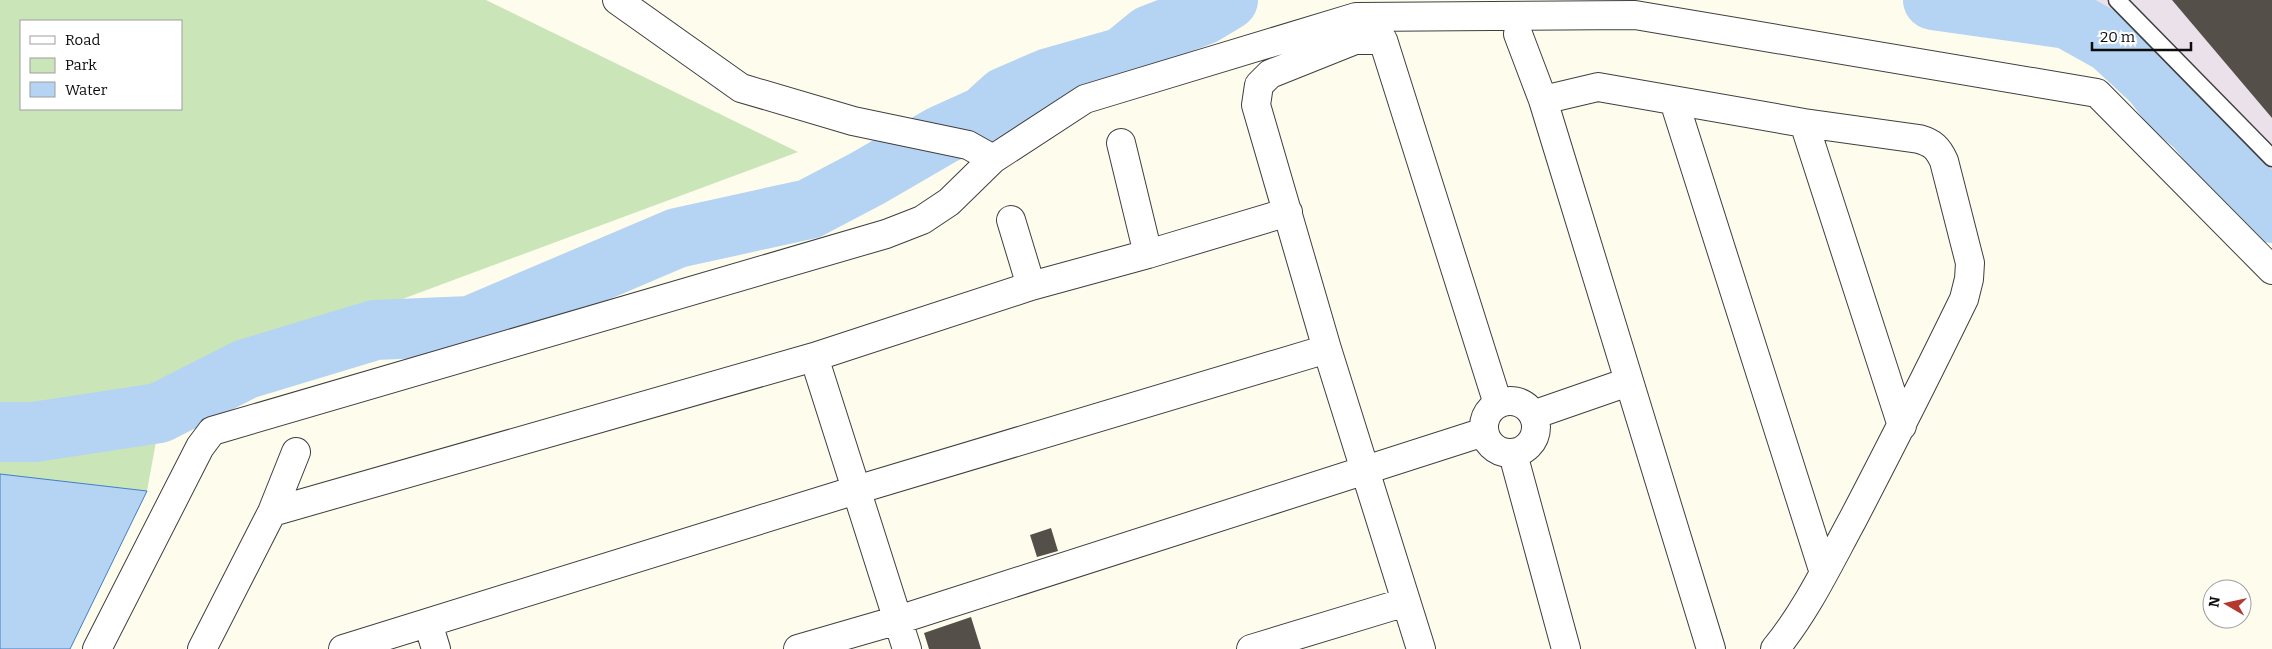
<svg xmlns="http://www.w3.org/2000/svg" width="2272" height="649" font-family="Bitter,serif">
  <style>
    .industrial { fill: #ebe1eb }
    .green { fill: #cae6b9; fill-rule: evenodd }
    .water { fill: #b5d3f2; stroke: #407ec5 }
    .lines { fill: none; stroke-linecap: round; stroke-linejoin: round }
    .river { stroke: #b5d3f2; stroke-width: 60 }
    .building { fill: #544f49 }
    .lane-casing { stroke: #3f3f3f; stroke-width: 19 }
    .street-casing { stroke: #3f3f3f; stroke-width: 30 }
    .lane { stroke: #fff; stroke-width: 16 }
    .street { stroke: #fff; stroke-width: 28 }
  </style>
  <rect width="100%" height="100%" fill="#fefded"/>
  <path class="industrial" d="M2008 0H2272V191L2088 9Z"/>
  <path class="green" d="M0 0H486L798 152 166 387 147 491 0 474ZM21 21H181V109H21Z"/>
  <path class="water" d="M0 474 147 491 70 649H0Z"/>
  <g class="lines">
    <path class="river" d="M1933 0 2068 19 2111 43 2153 82 2172 107 2195 126 2227 165 2272 213
      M0 432H34L159 413 246 369 375 330 470 326 677 238 809 209 868 178 942 135 984 116 1005 97 1049 78 1123 57 1150 35 1203 15 1228 0"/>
  </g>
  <path class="building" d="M2172 0H2272V118Z
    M1051 528 1058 551 1037 557 1030 535Z
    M971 617 981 649H929L924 633Z"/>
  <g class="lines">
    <g class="lane-casing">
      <path id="lane" d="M2117 0 2272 158"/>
    </g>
    <g class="street-casing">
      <path id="street" d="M617 0 741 88 853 121 968 145 993 159
        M1518 34 1543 100 1711 649
        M1543 100 1598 87 1804 123 1919 139C1933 143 1938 148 1944 161L1970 263 1969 279 1964 299C1928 373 1891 446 1853 519 1829 563 1807 610 1775 649
        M1674 101 1824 573
        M1804 123 1902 426
        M1121 143 1148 254
        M1011 220 1031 286
        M814 357 907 649
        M1484 427a26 26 0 1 1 52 0a26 26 0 1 1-52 0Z
        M1533 415 1628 382
        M1513 454 1566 649
        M272 512 814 357 1031 286 1148 254 1288 212
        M428 623 436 649
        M97 649 200 447 212 431 886 234 922 220 949 202 993 159 1085 99 1356 17 1635 15 2097 93 2272 270
        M202 649 272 512 296 452
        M343 649 856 490 1327 349
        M798 649 898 620 1484 432
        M1251 649 1406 602
        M1421 649 1327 349 1256 105 1259 85 1270 74 1355 40H1383L1498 404"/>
    </g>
    <use href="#lane" class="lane"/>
    <use href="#street" class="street"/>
  </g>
  <rect x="20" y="20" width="162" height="90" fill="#ffffff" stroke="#9e9e9e"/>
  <rect x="30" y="36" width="25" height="8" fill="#ffffff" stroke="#9e9e9e"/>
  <text x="65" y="45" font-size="15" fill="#0c0c0c">Road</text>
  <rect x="30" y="58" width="25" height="15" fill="#cae6b9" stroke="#9e9e9e"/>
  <text x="65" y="70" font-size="15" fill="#0c0c0c">Park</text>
  <rect x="30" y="82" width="25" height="15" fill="#b5d3f2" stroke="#9e9e9e"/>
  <text x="65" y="95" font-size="15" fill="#0c0c0c">Water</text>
  <g transform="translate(2227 604) rotate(279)"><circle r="24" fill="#ffffff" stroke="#9e9e9e"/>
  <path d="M0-4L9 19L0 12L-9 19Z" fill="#b4382d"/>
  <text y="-8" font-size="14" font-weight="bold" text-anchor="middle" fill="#0c0c0c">N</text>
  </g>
  <path d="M2092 42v8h99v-8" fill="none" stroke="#0c0c0c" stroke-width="2.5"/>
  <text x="2100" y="42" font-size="15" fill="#0c0c0c" stroke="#ffffff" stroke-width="4" paint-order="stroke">20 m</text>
</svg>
